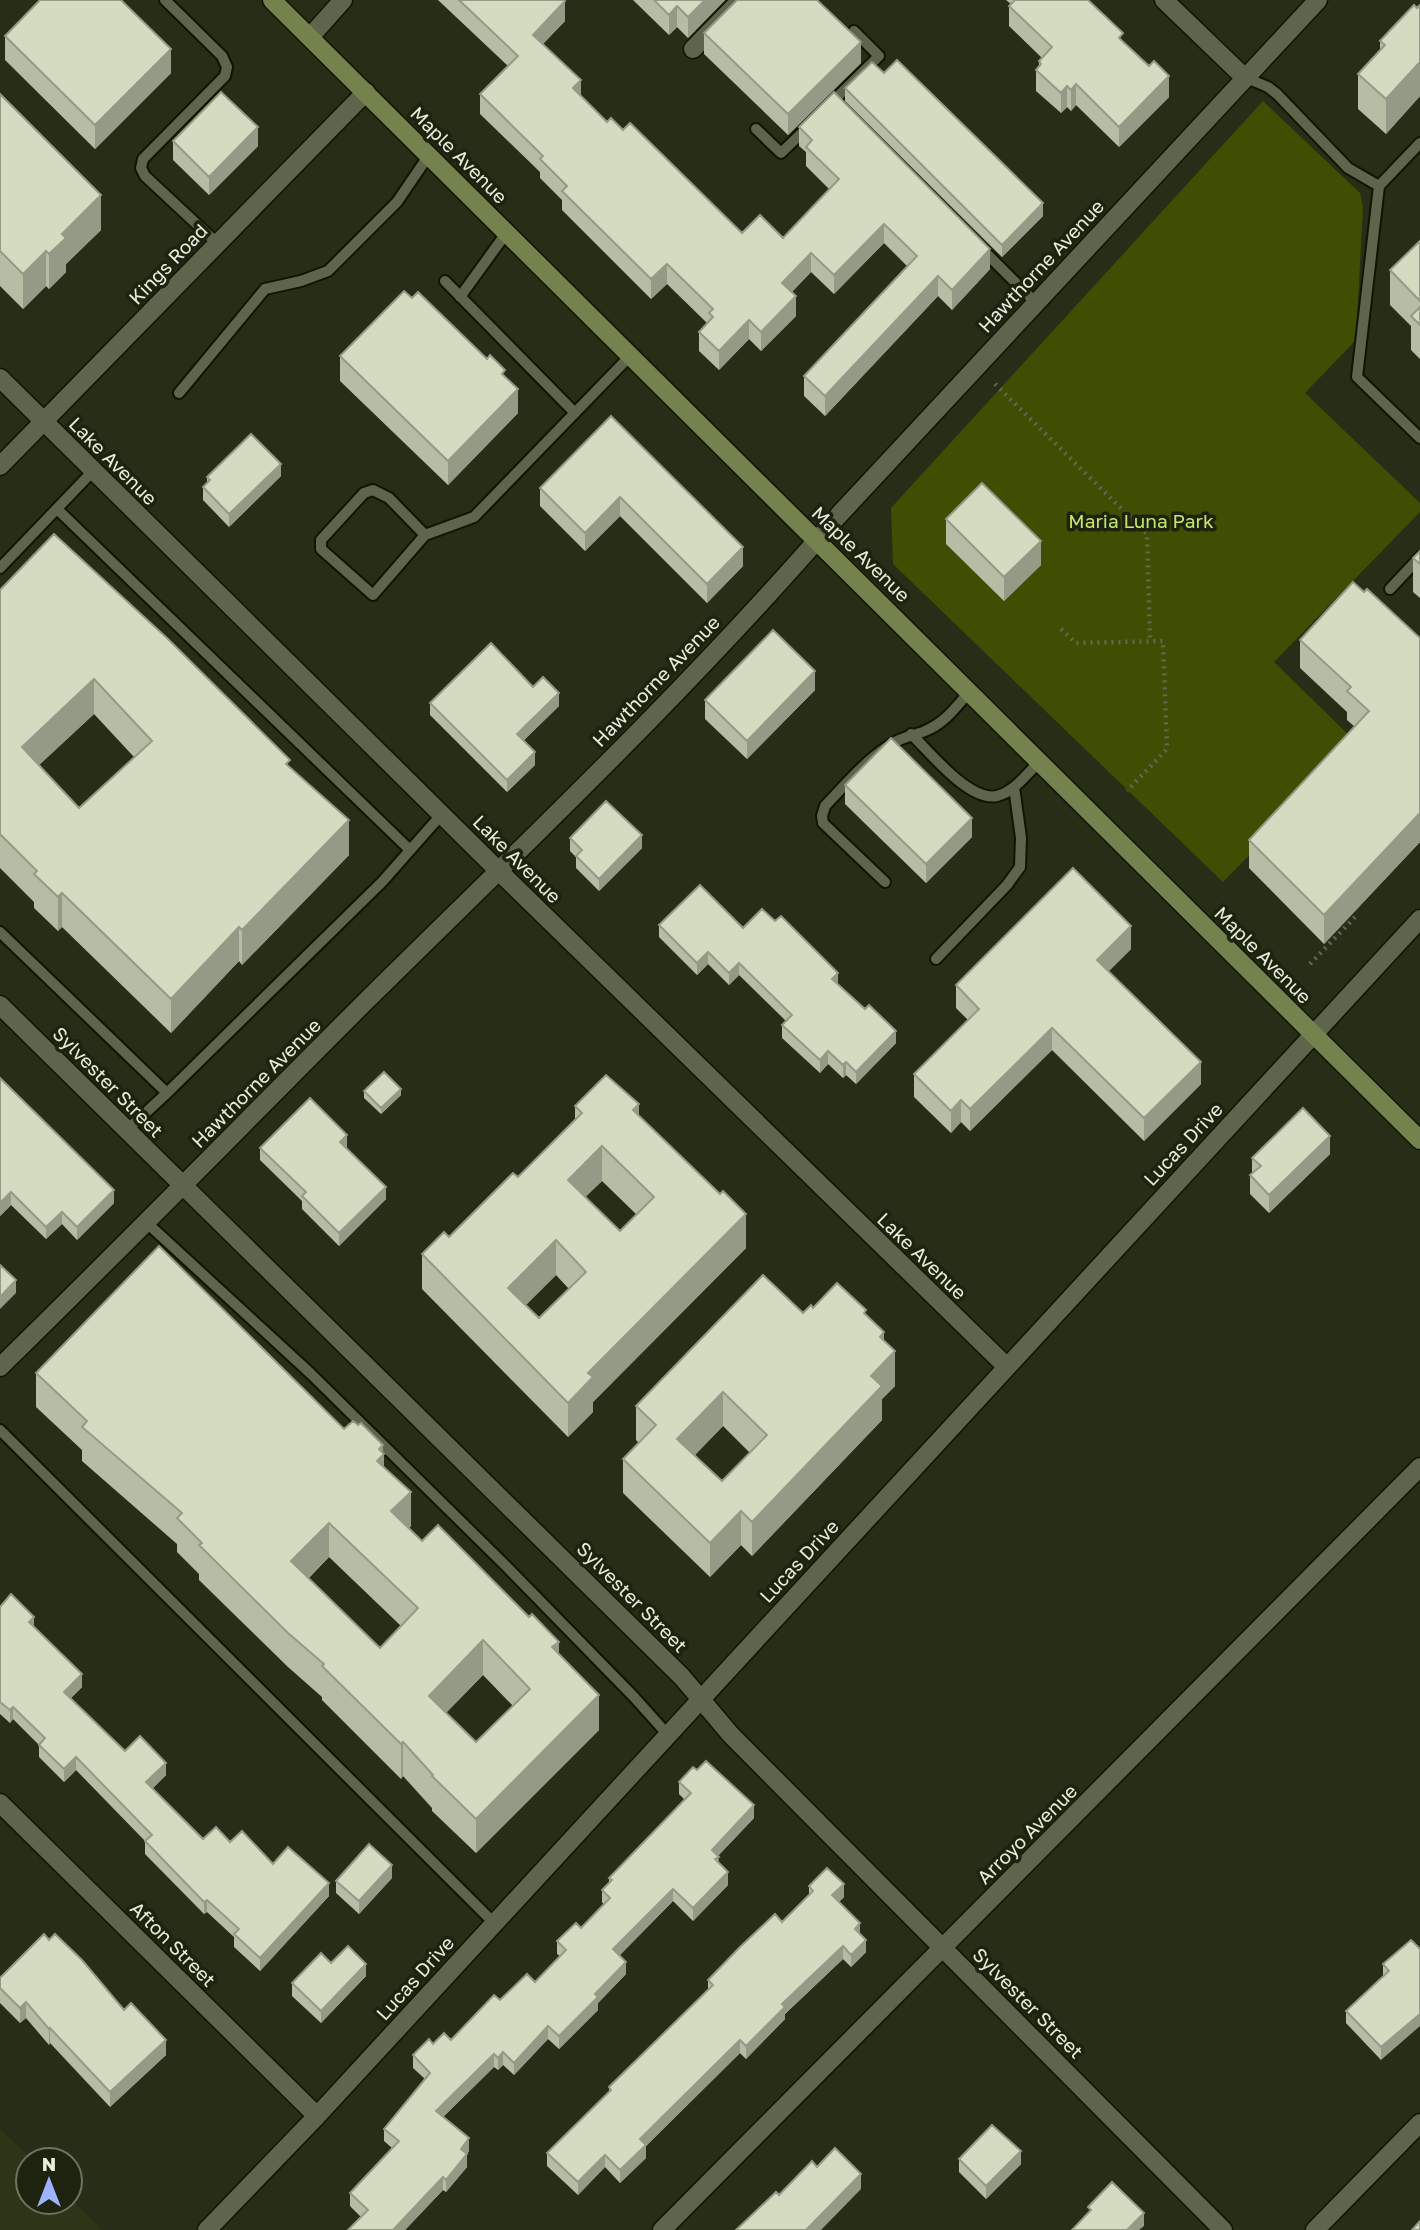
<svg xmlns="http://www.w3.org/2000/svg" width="1420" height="2230" font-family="'Golos Text',sans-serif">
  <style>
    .built { fill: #2d3518 }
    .green { fill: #3f4e03 }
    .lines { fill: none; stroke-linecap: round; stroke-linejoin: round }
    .service-casing { stroke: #101502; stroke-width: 14 }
    .minor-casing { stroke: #101502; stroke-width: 21 }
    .tertiary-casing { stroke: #101502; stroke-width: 21 }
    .secondary-casing { stroke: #101502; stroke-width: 21 }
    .path { stroke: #636855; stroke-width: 4.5; stroke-dasharray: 2 5; stroke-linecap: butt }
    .service { stroke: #5d654c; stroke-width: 10 }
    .minor { stroke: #5d654c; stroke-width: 18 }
    .tertiary { stroke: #5d654c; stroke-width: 18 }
    .secondary { stroke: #74824e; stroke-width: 18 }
    .wall { fill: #b5bda5; fill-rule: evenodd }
    .shaded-wall { fill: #949a86 }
    .building { fill: #d3dcc0; stroke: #949a86; stroke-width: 2; fill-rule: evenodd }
    .labels { text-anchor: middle; stroke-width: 7; stroke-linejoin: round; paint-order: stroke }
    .street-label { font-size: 19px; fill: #e8eddf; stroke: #1d230e }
    .park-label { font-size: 19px; fill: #c6e66f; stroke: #1d230e }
  </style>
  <rect width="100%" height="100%" fill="#272d17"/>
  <path class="built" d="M0 2129 32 2160H28V2202H70V2198L102 2230H0Z"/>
  <path class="green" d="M1263 101 1360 193 1363 207 1356 340 1305 393 1420 503V512L1274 662 1358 744 1223 882 893 564 891 508Z"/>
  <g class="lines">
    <g class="service-casing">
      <path id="service" d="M165 0 222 56 227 67 225 76 143 159 141 168 145 176 218 244
        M1244 77 1268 87 1277 94 1348 168 1379 186 1420 143
        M829 105 879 56 854 31
        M756 129 781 153 808 127
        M1379 186 1357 377 1420 438
        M981 248 1036 303
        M445 281 575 413
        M460 297 507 232
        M179 393 265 289 301 281 328 271 397 202 429 155
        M57 509 410 850
        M425 535 389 498 373 490 364 493 321 540V549L373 595 425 535 474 517 631 355
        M0 568 93 471
        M1390 589 1420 557
        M911 734C930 752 969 802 997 796 1014 792 1027 774 1039 762
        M885 882 823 823 822 816 825 806C846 784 865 761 890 745 901 737 913 736 925 731 945 723 956 707 970 691
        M0 932 167 1093 382 882 442 814
        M936 959 1007 885 1020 867 1021 838 1014 787
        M127 1130 167 1093
        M147 1223 310 1373 506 1566 634 1697 668 1735
        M0 1430 494 1923"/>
    </g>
    <g class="minor-casing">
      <path id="minor" d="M1164 0 1244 77
        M693 49 741 0
        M0 378 513 885 1007 1367
        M0 466 366 92
        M0 1005 682 1677 731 1735 1223 2230
        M0 1367C123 1247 243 1124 365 1002 525 844 691 687 838 516L1318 0
        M0 1803 317 2116
        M207 2230 317 2116 1420 919
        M662 2230 1420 1467
        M1315 2230 1420 2123"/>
    </g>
    <g class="tertiary-casing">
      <path id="tertiary" d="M310 37 343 0"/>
    </g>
    <g class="secondary-casing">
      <path id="secondary" d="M272 0 1420 1140"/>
    </g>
    <path class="path" d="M995 384 1147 534 1150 641
      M1061 629 1076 643 1163 641 1167 749 1127 791
      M1310 964 1357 915"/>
    <use href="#service" class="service"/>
    <use href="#minor" class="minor"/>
    <use href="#tertiary" class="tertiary"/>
    <use href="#secondary" class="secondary"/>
  </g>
  <path class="wall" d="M438 0H564L565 21 543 44 581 96 607 122 623 130 742 233 783 238 829 189 806 166V152L799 146V127L990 269 952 310 938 296 825 416 804 396V376L908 267 884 243 834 294 811 272 792 292 796 316 761 351 749 339 719 370 699 351V332L707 323 667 284 651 299 562 210V200L540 178V172L480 114V94L508 66Z
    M633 0H725L688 38 677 27 669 35Z
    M1006 0H1088L1169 97 1119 147 1076 105 1071 111 1067 107 1061 113 1036 91V70L1039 67V61L1042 58 1009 26V6L1011 4Z
    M1420 5V96L1386 134 1358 109V74L1380 51V41Z
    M704 33 861 63 788 135 704 54Z
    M5 36 171 73 95 149 5 60Z
    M845 88 1043 216 1002 257 845 101Z
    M0 94 101 230 66 264V272L49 289 46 286 23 309 0 286Z
    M173 141 258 146 209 195 173 160Z
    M1420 241V359L1411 350V326L1390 305V270Z
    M412 298 505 377 518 413 448 485 340 381V356Z
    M611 416 743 566 707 603 620 516 585 551 540 506V488Z
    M281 476 229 527 203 500V487L207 483V477Z
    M946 519 1041 565 1004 601 946 544Z
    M1420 551V598L1413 592V558Z
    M0 590 290 767 349 855 242 965 239 961 171 1033 62 927 58 931 34 908V902L0 868ZM94 714 134 757 79 808 39 765Z
    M1420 638V842L1324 944 1249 868V840L1355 727 1347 720V712L1300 668V640Z
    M533 687 559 706 523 741 535 765 507 792 430 715V703Z
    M815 690 747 759 705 719V700Z
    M845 785 972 837 926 883 845 804Z
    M570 838 642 848 599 891 576 868V857L570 851Z
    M659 925 743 928 838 984 896 1043 856 1084 846 1075 843 1078 828 1064 820 1073 782 1038V1025L786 1021 739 975 729 985 708 964 697 975 659 937Z
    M1131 949 1109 971 1201 1084 1144 1141 1052 1050 970 1131 961 1122 951 1133 914 1097V1074L968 1020 956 1008V985Z
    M0 1078 114 1203 77 1240 62 1224 46 1239 11 1205 0 1216Z
    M364 1091 401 1095 381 1114 364 1098Z
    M575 1106 639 1116 746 1248 593 1402V1412L568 1437 422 1289V1254L449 1237 518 1177 575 1119ZM602 1181 636 1214 620 1231 585 1197ZM556 1275 569 1289 539 1318 526 1305Z
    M347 1147 346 1148 386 1199 339 1246 302 1209V1201L260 1160V1148Z
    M1330 1154 1269 1213 1250 1194V1175L1252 1173V1158Z
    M813 1308 866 1315 884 1341 895 1386 882 1399V1420L752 1556 741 1545 710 1577 623 1493V1459L639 1443 636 1440V1406ZM723 1426 750 1453 722 1481 695 1455Z
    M36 1373 344 1429 383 1453 384 1468 411 1526 409 1528 422 1541 559 1654 599 1730 476 1853 432 1811V1808L403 1776 401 1779 322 1700V1697L288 1667 199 1580V1574L177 1552V1544L82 1461V1450L36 1407ZM329 1557 401 1626 380 1648 309 1578ZM483 1675 513 1706 476 1742 446 1713Z
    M0 1607 34 1628 82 1687 71 1698 125 1751 166 1775 152 1789 203 1839 230 1842 273 1864 329 1896 260 1971 234 1947V1937L207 1912 204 1914 145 1854V1841L76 1770 64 1782 39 1757V1745L13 1719 10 1723 0 1714Z
    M679 1782 754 1818 718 1856 719 1863 728 1885 693 1921 673 1901 620 1955 626 1974 598 2003V2010L559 2049 548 2039 514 2075 503 2065 498 2070 494 2067 443 2117 469 2151 467 2154V2167L446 2192 443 2190 405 2230H348L361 2217 350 2206V2193L392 2148 384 2141V2129L425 2079 413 2068V2055L433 2044 451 2040 500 2000 535 1982 560 1956 557 1954V1941L581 1928 604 1905 602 1902V1890L609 1882V1878L685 1800 679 1794Z
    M392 1878 359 1914 336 1893V1881Z
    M809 1886 844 1897 839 1902 860 1934 866 1952 851 1967 843 1959 785 2014V2019L746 2059 740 2053 646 2146V2158L620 2183 605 2167 578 2195 547 2166V2153L609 2092V2087L708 1990V1980L782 1922 809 1896Z
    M1411 1940 1381 2060 1346 2023V2011L1383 1976V1964Z
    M331 1963 366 1976 321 2023 292 1996V1983Z
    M0 1978 124 2010 166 2055 110 2107 50 2043 49 2045 26 2018 20 2023 0 2003Z
    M959 2159 1021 2164 986 2199 959 2172Z"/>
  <path class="shaded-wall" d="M705 0H725L688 38V17Z
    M565 1V21L533 54V35Z
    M677 6V27L669 35V15Z
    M861 42V63L788 135V114Z
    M171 49V73L95 149V125Z
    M1420 62V96L1386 134V99Z
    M1169 76V97L1119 147V127Z
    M581 80V100L573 88Z
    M1076 84V105L1071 111V90Z
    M1067 86V107L1061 113V93Z
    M258 127V146L209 195V177Z
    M101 195V230L66 264V272L49 289V254L62 234Z
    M1043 203V216L1002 257V245Z
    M884 224V243L834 294V275Z
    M990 249V269L952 310V290Z
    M46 251V286L23 309V274Z
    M811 253V272L782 302V283Z
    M667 264V284L651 299V279Z
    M938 276V296L825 416V396Z
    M796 296V316L761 351V332Z
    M749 320V339L719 370V351Z
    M518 389V413L448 485V461Z
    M281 464V476L229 527V514Z
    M620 497V516L585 551V533Z
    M1041 541V565L1004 601V577Z
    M743 547V566L707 603V584Z
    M815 671V690L747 759V741Z
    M94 679V714L22 781V747Z
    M559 693V706L517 747V734Z
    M535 752V765L507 792V780Z
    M1420 813V842L1324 944V915Z
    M972 818V837L926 883V864Z
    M349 820V855L242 965V930Z
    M642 835V848L599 891V879Z
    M62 893V927L58 931V897Z
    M1131 926V949L1097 982V960Z
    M239 927V961L171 1033V999Z
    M708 952V964L697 975V963Z
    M739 963V975L729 985V973Z
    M838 973V985L832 979Z
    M1052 1028V1050L970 1131V1109Z
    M896 1031V1043L856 1084V1072Z
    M828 1051V1064L820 1073V1060Z
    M846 1062V1075L843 1078V1065Z
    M1201 1062V1084L1144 1141V1118Z
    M401 1089V1095L381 1114V1108Z
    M961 1100V1122L951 1133V1111Z
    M639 1104V1139L633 1110Z
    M347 1135V1147L340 1154V1142Z
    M1330 1136V1154L1269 1213V1195Z
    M602 1146V1181L568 1214V1180Z
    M386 1187V1199L339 1246V1233Z
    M114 1190V1203L77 1240V1227Z
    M11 1192V1205L0 1216V1203Z
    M62 1212V1224L46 1239V1227Z
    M746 1214V1248L593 1402V1412L568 1437V1403L588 1373Z
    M556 1240V1275L508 1322V1288Z
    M16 1280V1293L0 1309V1297Z
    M884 1332V1362L895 1351V1386L882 1399V1420L752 1556V1522L871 1376 880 1337Z
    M723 1392V1426L677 1473V1439Z
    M383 1445V1456L384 1454V1489L377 1461 379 1449Z
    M411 1492V1526L391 1546V1511Z
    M741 1511V1545L710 1577V1543Z
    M329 1523V1557L291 1595V1561Z
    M34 1617V1629L29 1622Z
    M483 1640V1675L429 1730V1696Z
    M559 1642V1676L552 1647Z
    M82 1674V1687L64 1705V1692Z
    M599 1695V1730L476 1853V1819Z
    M13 1707V1719L10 1723V1710Z
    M403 1742V1776L401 1779V1744Z
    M76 1757V1770L64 1782V1769Z
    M166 1763V1775L146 1795V1782Z
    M754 1805V1818L712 1862V1850Z
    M392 1865V1878L359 1914V1901Z
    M728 1872V1885L693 1921V1908Z
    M329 1883V1896L260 1971V1958Z
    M844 1884V1897L832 1908V1895Z
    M673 1889V1901L613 1962V1949Z
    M207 1900V1912L204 1914V1902Z
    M860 1923V1936L855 1929Z
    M866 1940V1952L851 1967V1955Z
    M843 1946V1959L785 2014V2019L746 2059V2046L782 2004Z
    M626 1962V1974L598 2003V2010L559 2049V2036L595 1994Z
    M366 1964V1976L321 2023V2011Z
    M26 2002V2018L20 2023V2008Z
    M1420 2014V2026L1381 2060V2047Z
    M548 2026V2039L514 2075V2063Z
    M50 2028V2043L49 2045V2029Z
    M166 2040V2055L110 2107V2092Z
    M740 2040V2053L646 2146V2158L620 2183V2170L640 2139Z
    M503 2052V2065L498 2070V2058Z
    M494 2054V2067L436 2124V2111Z
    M469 2138V2151L461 2161V2149Z
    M1021 2151V2164L986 2199V2186Z
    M467 2154V2167L446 2192V2180Z
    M605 2155V2167L578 2195V2182Z
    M861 2174V2189L821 2230H806Z
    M443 2177V2190L405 2230H393Z
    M1144 2213V2226L1139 2230H1127Z"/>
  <path class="building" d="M40 0H121L171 49 95 125 5 36Z
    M459 0H564L565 1 533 35 581 80 573 88 607 122 611 118 623 130 630 123 742 233 760 215 783 238 839 179 806 147 812 140 799 127 834 92 990 249 952 290 938 276 825 396 804 376 917 256 884 224 834 275 811 253 782 283 796 296 761 332 749 320 719 351 699 332 713 317 709 313 713 309 667 264 651 279 562 191 567 186 540 159 543 156 480 94 518 56Z
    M654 0H705L688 17 677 6 669 15Z
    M737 0H817L861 42 788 114 704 33Z
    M1015 0H1088L1123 33 1119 38 1149 66 1154 61 1169 76 1119 127 1076 84 1071 90 1067 86 1061 93 1036 70 1041 64 1039 61 1052 47 1009 6Z
    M1414 5 1417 8 1420 5V62L1386 99 1358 74 1385 45 1380 41Z
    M897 60 1043 203 1002 245 845 88 872 62 884 73Z
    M221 92 258 127 209 177 173 141Z
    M0 94 101 195 62 234 66 238 49 254 46 251 23 274 0 251Z
    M1420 241V301L1390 270Z
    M404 291 412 298 418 292 487 359 490 355 505 370 502 374 518 389 448 461 340 356Z
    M1420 307V325L1411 316Z
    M611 416 743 547 707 584 620 497 585 533 540 488Z
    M251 434 281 464 229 514 203 487 210 480 207 477Z
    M982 483 1041 541 1004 577 946 519Z
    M54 534 168 639 290 760 286 764 349 820 242 930 239 927 171 999 62 893 58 897 34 874 37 871 0 834V590ZM94 679 152 741 79 808 22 747Z
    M1420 551V564L1413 558Z
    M1353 582 1364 592 1367 589 1420 638V813L1324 915 1249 840 1369 711 1347 691 1351 687 1300 640Z
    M773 630 815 671 747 741 705 700Z
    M491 643 533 687 543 677 559 693 517 734 535 752 507 780 430 703Z
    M891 738 972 818 926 864 845 785Z
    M606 801 642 835 599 879 576 856 582 850 570 838Z
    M1073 868 1131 926 1097 960 1201 1062 1144 1118 1052 1028 970 1109 961 1100 951 1111 914 1074 979 1009 956 985Z
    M700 885 743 928 762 909 775 921 781 916 838 973 832 979 865 1009 869 1005 896 1031 856 1072 846 1062 843 1065 828 1051 820 1060 782 1025 792 1015 739 963 729 973 708 952 697 963 659 925Z
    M384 1072 401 1089 381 1108 364 1091Z
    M606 1075 639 1104 633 1110 720 1194 723 1191 746 1214 588 1373 593 1377 568 1403 422 1254 444 1232 449 1237 513 1173 518 1177 582 1113 575 1106ZM602 1146 654 1197 620 1231 568 1180ZM556 1240 586 1272 539 1318 508 1288Z
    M0 1078 114 1190 77 1227 62 1212 46 1227 11 1192 0 1203Z
    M310 1098 347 1135 340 1142 386 1187 339 1233 302 1196 306 1192 260 1148Z
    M1303 1108 1330 1136 1269 1195 1250 1175 1261 1166 1252 1158Z
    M159 1246 344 1429 353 1421 358 1425 361 1423 383 1445 379 1449 384 1454 377 1461 411 1492 391 1511 422 1541 438 1525 529 1617 532 1614 559 1642 552 1647 599 1695 476 1819 432 1776 433 1775 403 1742 401 1744 322 1666 324 1664 288 1633 199 1545 202 1543 177 1518 182 1513 82 1427 87 1421 36 1373ZM329 1523 418 1608 380 1648 291 1561ZM483 1640 530 1689 476 1742 429 1696Z
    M0 1265 16 1280 0 1297Z
    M763 1275 803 1313 811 1305 813 1308 837 1283 866 1310 864 1313 884 1332 880 1337 895 1351 871 1376 882 1386 752 1522 741 1511 710 1543 623 1459 656 1425 636 1406ZM723 1392 767 1435 722 1481 677 1439Z
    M11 1594 34 1617 29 1622 82 1674 64 1692 125 1751 140 1736 166 1763 146 1782 203 1839 216 1827 230 1842 242 1831 273 1864 288 1847 329 1883 260 1958 234 1934 239 1929 207 1900 204 1902 145 1841 152 1835 76 1757 64 1769 39 1745 45 1738 13 1707 10 1710 0 1702V1607Z
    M706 1761 754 1805 712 1850 719 1857 715 1859 728 1872 693 1908 673 1889 613 1949 626 1962 595 1994 598 1997 559 2036 548 2026 514 2063 503 2052 498 2058 494 2054 436 2111 469 2138 461 2149 467 2154 446 2180 443 2177 393 2230H348L368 2210 350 2193 399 2141 384 2129 430 2073 413 2055 429 2039 433 2044 444 2033 451 2040 494 1995 500 2000 527 1974 535 1982 566 1950 557 1941 576 1923 581 1928 610 1898 602 1890 612 1880 609 1878 691 1793 679 1782 693 1767 697 1770Z
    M369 1844 392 1865 359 1901 336 1881Z
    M827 1868 844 1884 832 1895 860 1923 855 1929 866 1940 851 1955 843 1946 782 2004 785 2007 746 2046 740 2040 640 2139 646 2145 620 2170 605 2155 578 2182 547 2153 611 2090 609 2087 713 1985 708 1980 740 1947 775 1914 782 1922 813 1891 809 1886Z
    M44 1934 49 1940 55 1934 82 1960 124 2010 131 2003 166 2040 110 2092 50 2028 49 2029 26 2002 20 2008 0 1988V1978Z
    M1411 1940 1420 1949V2014L1381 2047 1346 2011 1389 1971 1383 1964Z
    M348 1946 366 1964 321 2011 292 1983 321 1953 331 1963Z
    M992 2125 1021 2151 986 2186 959 2159Z
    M835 2148 861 2174 806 2230H736L776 2192 779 2195 812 2161 817 2167Z
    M1112 2182 1144 2213 1127 2230H1072L1091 2210 1088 2207Z
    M1420 2221V2230H1412Z"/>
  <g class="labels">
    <g class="street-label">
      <text transform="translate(459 155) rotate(45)" y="7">Maple Avenue</text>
      <text transform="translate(168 264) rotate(-46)" y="7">Kings Road</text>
      <text transform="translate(1041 266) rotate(-47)" y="7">Hawthorne Avenue</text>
      <text transform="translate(113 461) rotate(45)" y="7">Lake Avenue</text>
      <text transform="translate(861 554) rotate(44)" y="7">Maple Avenue</text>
      <text transform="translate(656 681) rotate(-46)" y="7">Hawthorne Avenue</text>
      <text transform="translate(517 859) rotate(45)" y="7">Lake Avenue</text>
      <text transform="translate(1263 955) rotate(45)" y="7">Maple Avenue</text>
      <text transform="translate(108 1082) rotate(45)" y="7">Sylvester Street</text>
      <text transform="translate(256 1083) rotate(-45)" y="7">Hawthorne Avenue</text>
      <text transform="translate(1183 1144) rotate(-47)" y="7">Lucas Drive</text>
      <text transform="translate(922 1256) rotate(44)" y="7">Lake Avenue</text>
      <text transform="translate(799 1561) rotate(-47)" y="7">Lucas Drive</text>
      <text transform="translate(632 1597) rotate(45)" y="7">Sylvester Street</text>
      <text transform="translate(1027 1834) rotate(-45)" y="7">Arroyo Avenue</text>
      <text transform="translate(173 1944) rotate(45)" y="7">Afton Street</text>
      <text transform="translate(415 1978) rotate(-48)" y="7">Lucas Drive</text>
      <text transform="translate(1028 2003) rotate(45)" y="7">Sylvester Street</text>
    </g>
    <g class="park-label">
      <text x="1141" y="528">Maria Luna Park</text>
    </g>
  </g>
  <g transform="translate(49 2181)"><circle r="33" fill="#1d230e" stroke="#6e7462" stroke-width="2"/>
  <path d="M0-5L12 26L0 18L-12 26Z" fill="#9fb3fd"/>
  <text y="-10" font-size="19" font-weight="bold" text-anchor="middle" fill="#e8eddf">N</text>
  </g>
</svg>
